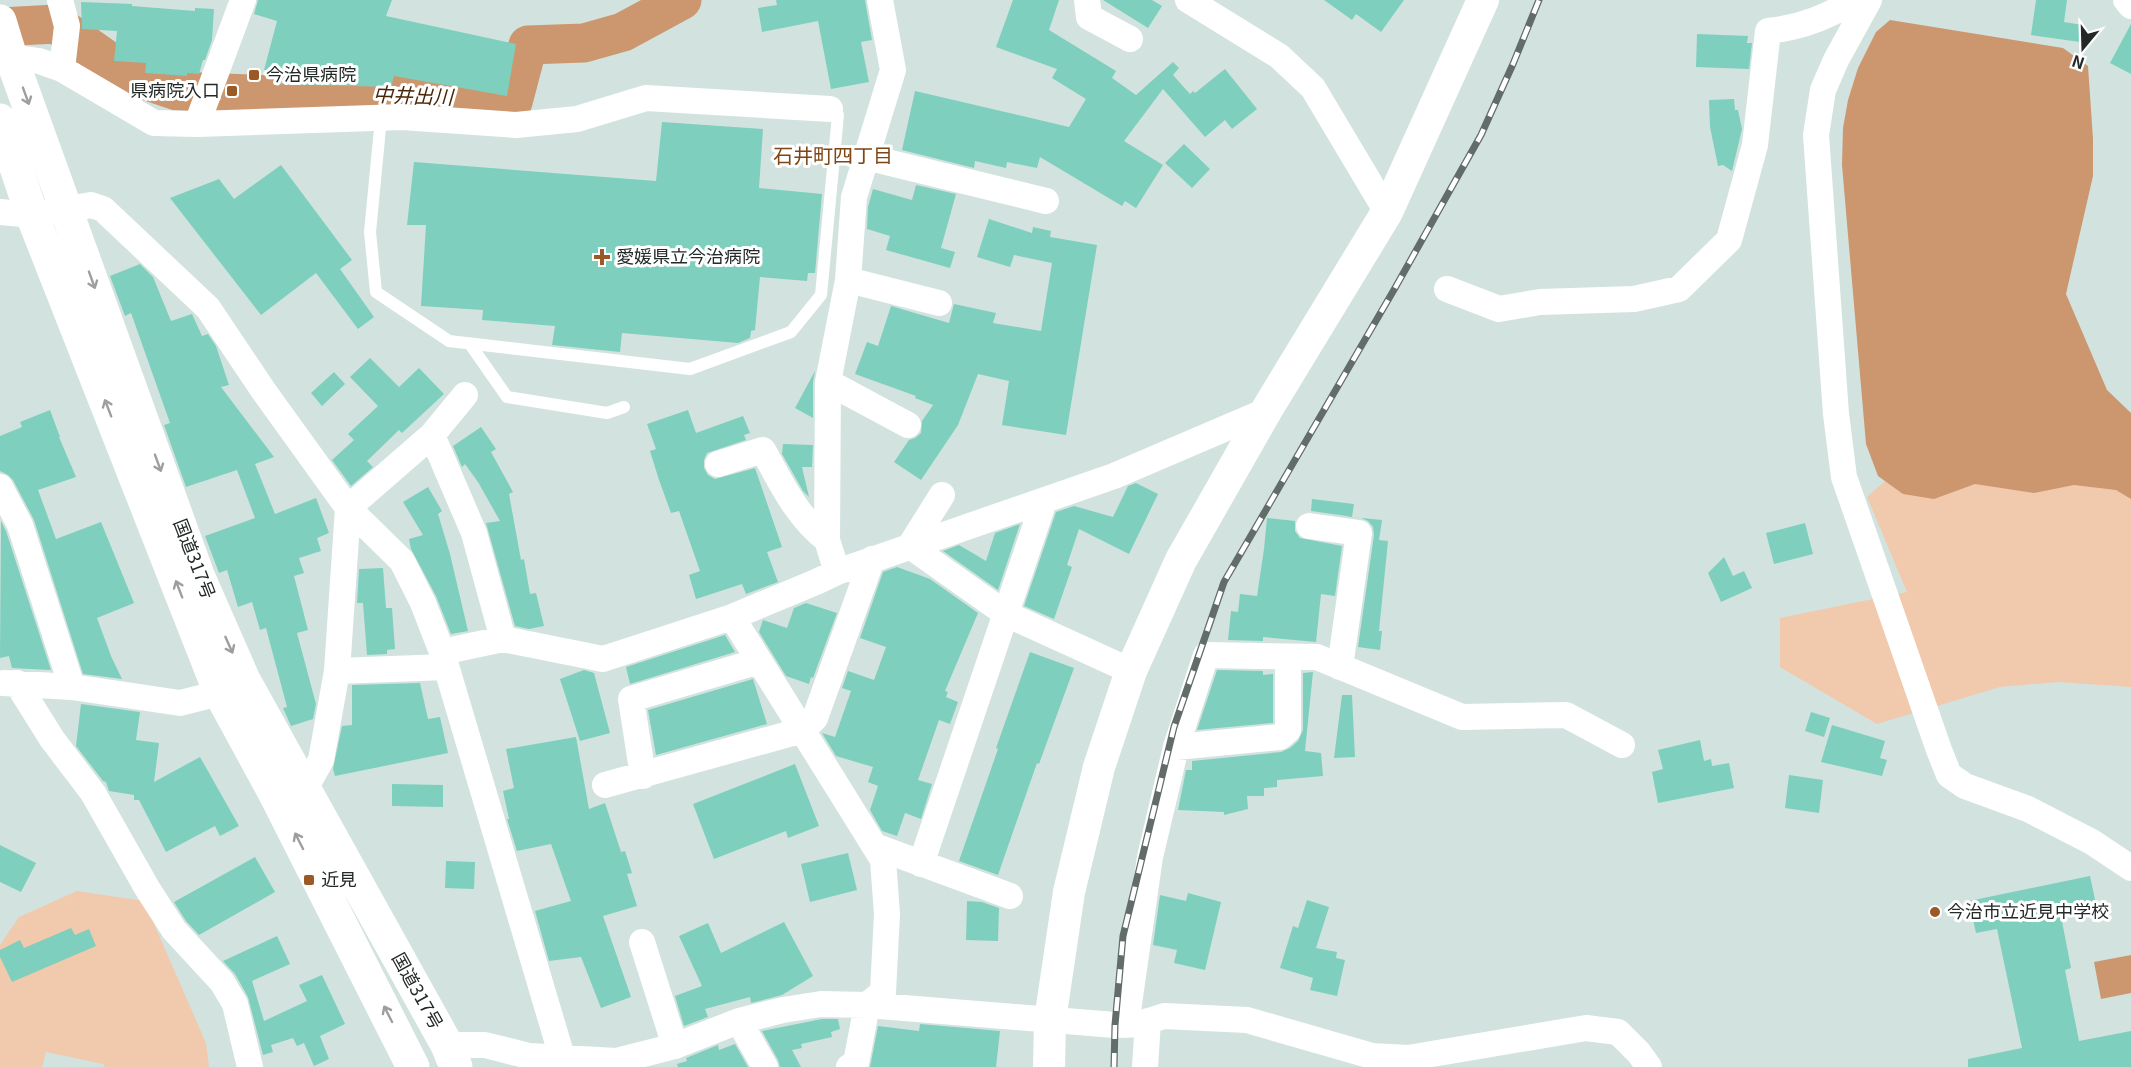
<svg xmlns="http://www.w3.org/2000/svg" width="2131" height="1067" font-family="Georgia,'Noto Sans JP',serif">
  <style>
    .green { fill: #f1c9ad }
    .water { fill: #cc966f }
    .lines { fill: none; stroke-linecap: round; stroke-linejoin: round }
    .river { stroke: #cc966f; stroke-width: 39 }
    .building { fill: #7ecfbd }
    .service { stroke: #fff; stroke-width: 12 }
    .minor { stroke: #fff; stroke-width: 26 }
    .tertiary { stroke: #fff; stroke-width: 32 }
    .trunk { stroke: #fff; stroke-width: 33 }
    .rail-casing { stroke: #626c69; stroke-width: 7 }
    .rail { stroke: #fff; stroke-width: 4.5; stroke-dasharray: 14; stroke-linecap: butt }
    .oneway { stroke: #9c9f9e }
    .poi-dot { fill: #9b5a25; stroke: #fff; stroke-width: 2 }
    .labels { text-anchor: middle; stroke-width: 6; stroke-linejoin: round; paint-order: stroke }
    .poi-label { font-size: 18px; fill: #232927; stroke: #fff; text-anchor: start }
    .street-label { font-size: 18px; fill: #232927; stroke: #fff }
    .water-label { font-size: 20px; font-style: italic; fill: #4b2708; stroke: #fff }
    .neighbourhood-label { font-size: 20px; fill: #7f4513; stroke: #fff }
  </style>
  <rect width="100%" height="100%" fill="#d2e3df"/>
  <path class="green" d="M2131 456V687L2058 682 2000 687 1877 724 1780 667V618L1907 592 1867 497 1903 465Z
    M77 891 144 901 206 1043 209 1067H105L103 1064 46 1052 42 1067H0V945L19 917Z"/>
  <path class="water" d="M1890 20 2063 48 2088 66 2093 139V176L2066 294 2107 390 2131 413V499L2116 490 2074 485 2034 493 1975 484 1934 499 1903 494 1878 476 1866 444 1842 165 1843 128 1848 100 1858 68 1876 32Z
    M2131 955V993L2101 999 2094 962Z"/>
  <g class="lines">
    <path class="river" d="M0 27 56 24 127 74 177 91 321 97 398 92 513 102 528 45 584 43 623 32 682 0"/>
  </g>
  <path class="building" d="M258 0H392L386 16 516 44 507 96 394 76 391 87 274 84 278 74 264 70 277 21 254 14Z
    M776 0H865L872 40 861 42 869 82 831 89 818 21 762 32 758 8 777 5Z
    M1013 0H1059L1049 30 1116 71 1112 78 1136 95 1173 62 1179 68 1173 75 1190 94 1193 91 1195 93 1225 69 1257 109 1232 129 1225 120 1205 137 1163 89 1124 141 1163 165 1136 208 1125 201 1122 206 1040 157 1037 168 1007 162 1006 168 975 161 974 168 902 150 915 91 1069 127 1086 99 1052 78 1057 69 996 47Z
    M1103 0H1152L1162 6 1148 28Z
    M1324 0H1404L1381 32 1356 14 1352 20Z
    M2036 0H2067L2064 22 2083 25 2080 42 2031 35Z
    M81 2 132 4V6L195 11V8L214 9 212 40 205 60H203L199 74 187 73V76L145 73 146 63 114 61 117 31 82 29Z
    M2131 24V74L2110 63Z
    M1697 34 1748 36 1747 43H1752L1749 69 1696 67Z
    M1734 99 1735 110H1738L1742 129 1732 171 1723 165 1718 166 1710 127 1709 100Z
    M662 122 763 129 759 188 822 194 815 273H808L807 281 760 277 755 330 751 331 750 338 738 343 622 333 620 352 552 345 555 326 482 320 483 310 421 306 426 225H407L414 162 656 181Z
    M1184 144 1210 169 1192 188 1165 163Z
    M281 165 352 260 340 269 374 317 358 329 316 273 261 315 170 198 219 179 234 199Z
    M916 185 956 194 941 248 955 252 950 268 886 250 890 236 867 229 868 207 873 189 912 200Z
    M989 219 1032 233 1033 227 1051 231 1050 237 1097 245 1066 435 1002 425 1009 381 978 374 958 425 921 480 894 462 909 440 915 438 921 433 922 421 933 405 915 398 916 396 855 374 867 342 878 346 891 306 949 323 954 304 996 313 993 323 1041 331 1052 263 1014 255 1010 267 977 257Z
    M140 264 153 277 171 321 192 314 202 336 208 334 216 346 229 385 221 387 274 457 255 464 275 514 316 498 329 533 317 538 321 551 299 558 304 573 294 576 308 630 297 633 316 704 313 719 291 726 283 708 287 707 266 628 260 630 252 602 238 607 227 570 219 573 205 536 255 518 237 470 186 487 164 425 170 423 131 313 125 316 110 276Z
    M370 358 399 387 419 368 444 394 402 433 399 430 367 461 373 467 351 486 332 460 354 440 348 434 378 406 350 377Z
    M815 371 813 382V418L795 408Z
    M334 372 345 384 322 406 311 393Z
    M50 410 60 437H59L76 477 38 490 56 539 101 522 134 603 97 618 111 656 122 679 83 674 34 520 13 480 8 475 0 471V436L22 427 20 422Z
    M688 410 696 433 743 416 750 433 744 435 746 440 707 453 704 460V468L708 475 715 479 755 468 782 547 767 552 778 582 746 594 742 584 696 599 689 575 700 571 679 511 671 513 659 480 650 451 656 449 647 424Z
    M481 427 496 449 491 452 513 492 509 494 521 560 524 559 530 594 536 593 544 626 529 629 515 626 486 523 500 521 478 482 465 464 462 467 453 446Z
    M783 444 813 445 812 467H802L809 497 803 491 782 454Z
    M1136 483 1158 494 1129 554 1079 529 1067 565 1072 567 1054 619 1024 606 1056 512 1074 506 1113 517 1128 486Z
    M428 487 442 511 438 514 450 554 468 631 451 634 436 596 411 549 409 539 423 535 403 502Z
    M1312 499 1354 504 1352 517 1382 520 1379 540 1388 541 1379 631H1382L1380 650 1358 647 1374 535 1373 527 1368 521 1361 518 1311 511Z
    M1267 518 1295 521V531L1300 538 1342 546 1335 596 1321 594 1316 642 1263 637V641L1228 640 1231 611 1238 612 1240 594 1257 596 1264 549Z
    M1 521 6 531 51 670 12 668 9 656 0 658Z
    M1805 523 1813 554 1774 564 1766 533Z
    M1020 524 998 590 943 551 959 545 986 561 995 533Z
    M1724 557 1733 576 1744 571 1752 588 1721 602 1708 573Z
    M897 567 930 579 978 613 945 691 948 692 946 697 958 702 950 724 939 720 918 780 932 784 921 819 905 813 897 836 882 831 870 810 878 786 868 782 873 767 836 756 822 733 835 737 851 691 842 688 848 671 874 680 886 647 860 638 883 572Z
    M383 568 386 608H392L395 649 387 650V654L367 655 363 603H357L359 569Z
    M806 603 837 613 813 678 811 677 809 684 786 676 759 632 763 620 787 628 794 608Z
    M725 635 735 652 630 684 626 667Z
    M1030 652 1074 668 1039 764 1037 763 998 875 959 861 998 749 996 748Z
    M584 670 594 673 610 733 580 741 560 679Z
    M1217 670 1263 671V675L1273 674V723L1197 730Z
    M1313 672 1305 751 1321 753 1323 776 1277 780V787L1264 788V796H1247L1248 809 1224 815V812L1178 810 1186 770H1192V761L1281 752 1290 748 1298 741 1303 730V673Z
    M753 679 767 724 656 755 648 710Z
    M420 683 428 719 440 717 448 753 335 776 333 769 342 726 352 725V685Z
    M1342 695H1352L1355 757 1334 758Z
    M81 704 140 712 136 740 159 743 154 782 200 757 239 826 220 836 215 826 166 852 139 800H134V795L109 791 106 782 103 781 76 746Z
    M1811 712 1830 718 1824 737 1805 731Z
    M1832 725 1885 741 1880 758 1887 760 1882 776 1821 762Z
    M576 737 589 809 605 803 621 852 625 851 632 873 627 874 637 906 603 916 631 997 601 1008 581 957 549 961 535 911 571 901 551 844 517 851 507 819H509L503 791 514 788 506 749Z
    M1700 740 1704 761 1711 759 1712 766 1729 763 1734 788 1658 803 1652 772 1663 769 1658 750Z
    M795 764 819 826 788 838 786 831 714 859 693 804Z
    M1789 775 1823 780 1819 813 1785 808Z
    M392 784 443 785V807L392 806Z
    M0 845 36 863 21 892 0 882Z
    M848 853 857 890 810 902 801 864Z
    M255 857 275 892 199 935 186 921 174 902Z
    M446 861 475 862 474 889 445 888Z
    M2090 876 2097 909 2061 916 2071 968 2065 970 2079 1041 2131 1031V1067H1968V1059L2022 1048 1997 929 1976 933 1969 901Z
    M1188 893 1221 902 1205 970 1174 963 1177 950 1153 945 1160 895 1186 901Z
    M1307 900 1329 907 1316 948 1337 952 1336 958 1345 960 1337 996 1310 990 1313 978 1280 968 1293 926 1298 928Z
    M967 901 982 902 999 908 998 941 966 940Z
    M784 922 813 976 782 995 751 1003 750 997 705 1009 708 1017 684 1026 675 996 702 986 679 936 708 923 721 953Z
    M71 928 75 935 89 929 96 946 12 982 0 957V950L20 940 24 948Z
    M277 936 290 964 252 981 264 1021 307 1001 299 985 322 975 345 1024 320 1036 329 1059 314 1066 304 1043 297 1046 293 1038 271 1045 273 1052 263 1055 248 997 235 974 223 961Z
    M822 1019H838L840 1029 831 1032 832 1037 801 1044 802 1048 792 1050 801 1067H780L778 1060 762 1031Z
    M920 1024 1000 1031 996 1067H870L878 1026 919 1031Z
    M735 1044 748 1067H678L677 1064 687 1061 686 1058 718 1045 719 1050Z"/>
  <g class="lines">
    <path class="service" d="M381 118 370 232 376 292 449 341 690 369 791 332 821 295 838 115 830 109
      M470 344 507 397 607 413 624 407"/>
    <path class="minor" d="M60 0 67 26 62 69
      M1087 0 1089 17 1130 39
      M1188 0 1279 56 1313 88 1387 212
      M1869 0 1836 60 1823 90 1816 135 1836 414 1844 477 1939 750 1949 775 1965 786 2028 809 2092 842 2131 868
      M2126 0 2131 6
      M0 59 11 57 39 61 62 69 154 123 197 124 402 117 516 125 577 119 646 98 830 109
      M197 124 243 0
      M866 157 1046 201
      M0 212 32 215 91 205 103 209 208 308 263 390 348 508 402 561 423 603 442 652 565 1067
      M848 280 939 303
      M1447 289 1499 309 1540 302 1634 299 1679 289 1729 240 1755 145 1768 31C1804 27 1825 17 1857 0
      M828 382 908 425
      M432 435 465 395
      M718 464 763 450C781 483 797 517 827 540
      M0 487 20 525 72 687
      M942 495 910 546 1006 614 1131 671
      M1309 526 1359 533 1340 667
      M837 572 827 540 828 382 848 280 854 197 893 70 880 0
      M732 617 883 860 887 914 883 992 867 1005 856 1063 849 1067
      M442 652 503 639 603 659 732 617 816 582 837 572 1114 476 1266 411
      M337 671 446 667
      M4 683 72 687 180 703 220 693 236 685
      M17 683 52 739 93 793 147 888 174 930 222 982 235 1004 250 1067
      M1176 747 1280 737 1288 730V657
      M643 776 631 699 759 661
      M605 785 803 730 815 718 872 559
      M288 793 305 789 321 760 337 671 348 508 432 435 474 533 503 639
      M877 847 1010 896
      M921 864 1042 507
      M642 942 675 1046
      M739 1021 765 1067
      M1126 1025 1150 857 1176 747 1206 655 1317 657 1462 717 1566 715 1622 745
      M447 1045H485L529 1056 616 1061 675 1046 739 1021 783 1010 821 1004 867 1005 1115 1025 1140 1024 1164 1016 1247 1020 1372 1056 1408 1058 1586 1028 1618 1032 1639 1053 1649 1067
      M1145 1067 1148 1021"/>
    <path class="tertiary" d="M1049 1067 1050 1020 1069 892 1099 767 1131 671 1181 560 1266 411 1387 212 1483 0"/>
    <path class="trunk" d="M0 21 11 57 198 575 244 680 447 1045 456 1067
      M0 120 32 215 220 693 276 796 413 1067"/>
    <g class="rail-casing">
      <path id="rail" d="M1114 1067 1115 1025 1123 936 1174 727 1224 582 1395 288 1481 135 1513 64 1539 0"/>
    </g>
    <use href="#rail" class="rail"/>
  </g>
  <defs><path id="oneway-shaft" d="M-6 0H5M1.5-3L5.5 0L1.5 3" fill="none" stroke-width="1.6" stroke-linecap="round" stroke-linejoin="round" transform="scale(1.5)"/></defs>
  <g class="oneway">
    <use href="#oneway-shaft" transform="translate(26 96) rotate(70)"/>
    <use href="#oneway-shaft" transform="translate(92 280) rotate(70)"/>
    <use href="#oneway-shaft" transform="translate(108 408) rotate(-111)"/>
    <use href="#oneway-shaft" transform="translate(158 463) rotate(70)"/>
    <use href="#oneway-shaft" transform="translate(179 589) rotate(-111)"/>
    <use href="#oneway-shaft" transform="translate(229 645) rotate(66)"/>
    <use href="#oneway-shaft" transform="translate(299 841) rotate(-117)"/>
    <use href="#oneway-shaft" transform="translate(388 1014) rotate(-117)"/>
  </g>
  <g class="poi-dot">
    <rect x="248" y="69" width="12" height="12" rx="3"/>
    <rect x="226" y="85" width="12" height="12" rx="3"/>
    <path d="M599 248h6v6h6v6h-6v6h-6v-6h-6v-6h6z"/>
    <rect x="303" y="874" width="12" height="12" rx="3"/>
    <circle cx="1935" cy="912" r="6"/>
  </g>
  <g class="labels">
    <g class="poi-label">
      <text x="266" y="81">今治県病院</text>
      <text x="220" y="97" text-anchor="end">県病院入口</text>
      <text x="616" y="263">愛媛県立今治病院</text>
      <text x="321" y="886">近見</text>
      <text x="1947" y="918">今治市立近見中学校</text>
    </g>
    <g class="street-label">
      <text transform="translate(194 559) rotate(69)" y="6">国道317号</text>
      <text transform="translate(417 991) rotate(61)" y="6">国道317号</text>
    </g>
    <g class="water-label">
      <text transform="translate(413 96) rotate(2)" y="7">中井出川</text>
    </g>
    <g class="neighbourhood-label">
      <text x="833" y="163">石井町四丁目</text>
    </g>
  </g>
  <g transform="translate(2083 48) rotate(199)" stroke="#ffffff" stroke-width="4.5" paint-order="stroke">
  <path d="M0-4.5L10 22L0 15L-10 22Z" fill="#232927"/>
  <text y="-9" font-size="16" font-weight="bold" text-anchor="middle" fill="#232927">N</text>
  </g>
</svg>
